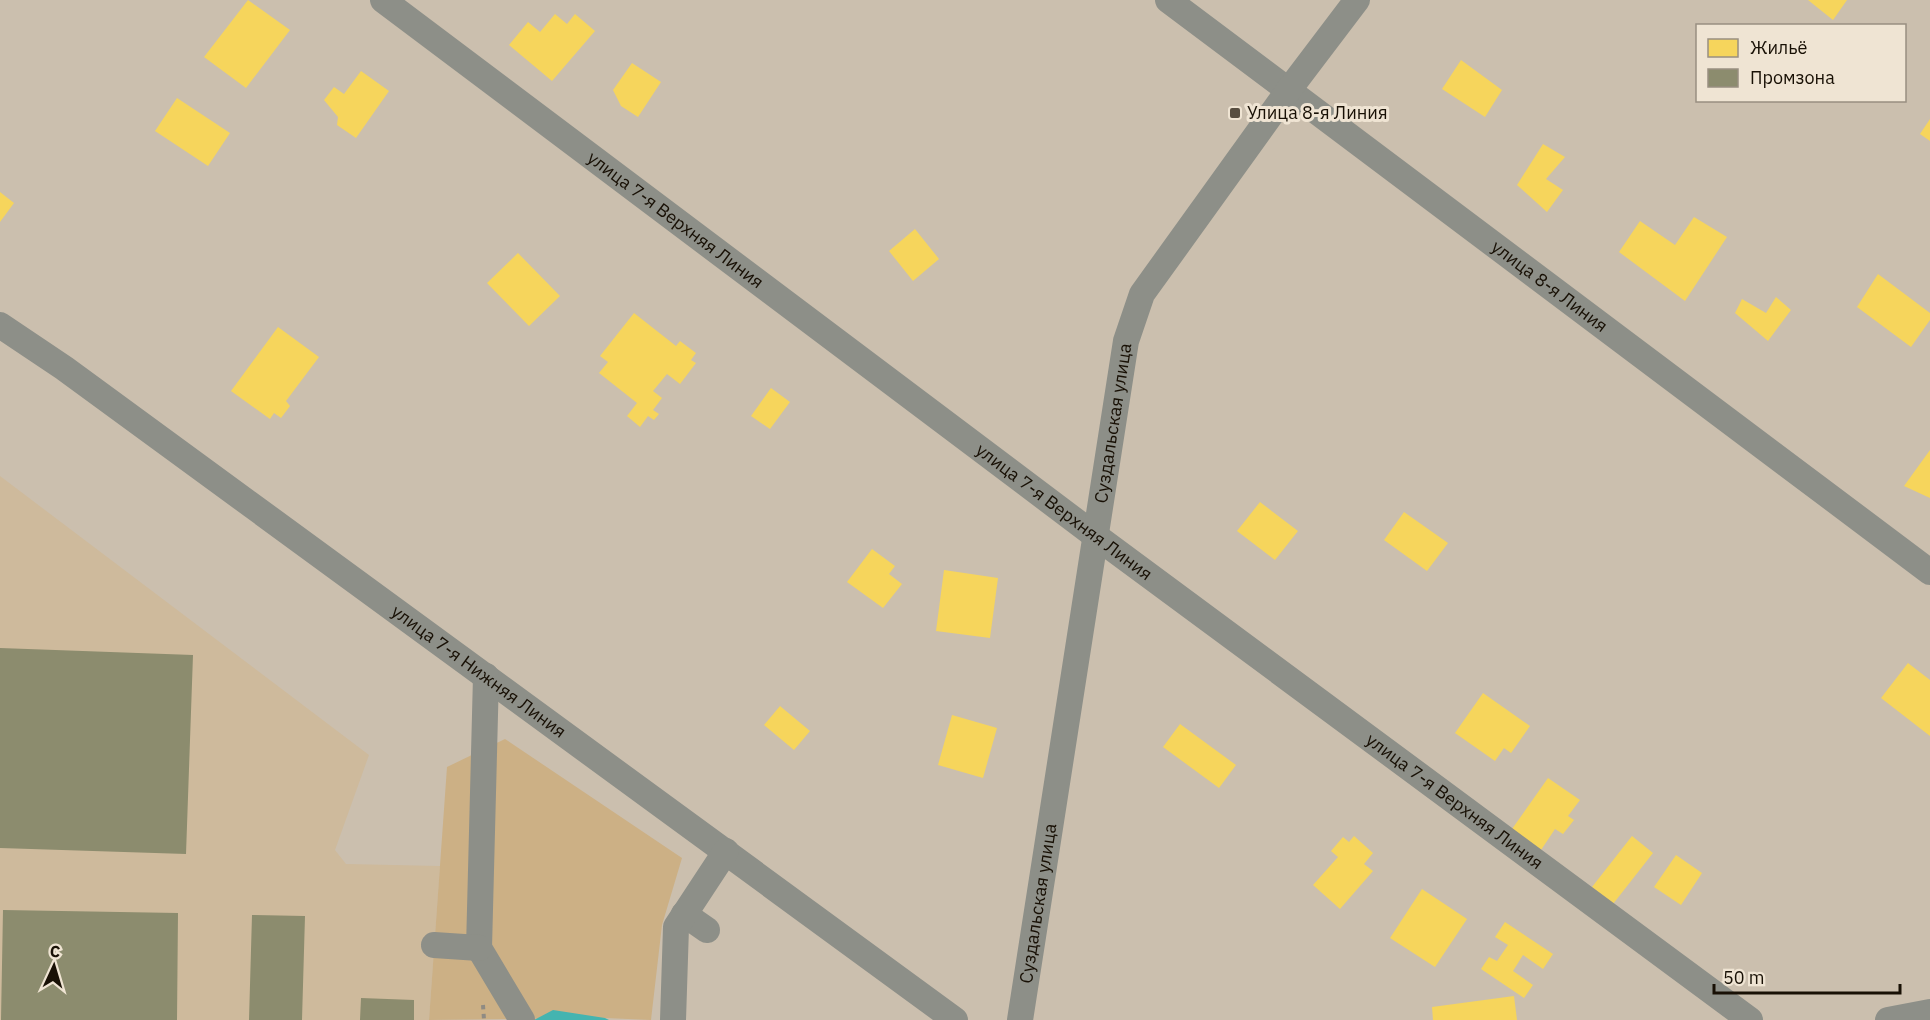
<svg xmlns="http://www.w3.org/2000/svg" width="1930" height="1020" font-family="'IBM Plex Sans',sans-serif">
  <style>
    .built { fill: #ceba9c }
    .green { fill: #ccb085 }
    .water { fill: #44b4b0 }
    .homes { fill: #f6d55c }
    .industry { fill: #8c8c6e }
    .lines { fill: none; stroke-linecap: round; stroke-linejoin: round }
    .path { stroke: #8f8b83; stroke-width: 4; stroke-dasharray: 4.5 4.5; stroke-linecap: butt }
    .minor { stroke: #8d8f88; stroke-width: 26 }
    .poi-dot { fill: #574d40; stroke: #efe4d3; stroke-width: 2 }
    .labels { text-anchor: middle; stroke-width: 6; stroke-linejoin: round; paint-order: stroke }
    .poi-label { font-size: 18px; fill: #181005; stroke: #efe4d3; text-anchor: start }
    .street-label { font-size: 18px; fill: #181005; stroke: #efe4d3 }
  </style>
  <rect width="100%" height="100%" fill="#cbbfae"/>
  <path class="built" d="M0 476 369 755 335 850 346 864 440 866 429 1020H0Z"/>
  <path class="green" d="M505 739 682 858 662 925 651 1020 605 1018 429 1020 447 767Z"/>
  <path class="water" d="M553 1010 605 1018 609 1020H534Z"/>
  <path class="homes" d="M248 0 290 30 246 88 204 57Z
    M1808 0H1847L1833 20Z
    M555 14 567 24 575 14 595 31 552 81 509 45 528 22 540 32Z
    M1461 60 1502 90 1485 117 1442 89Z
    M632 63 661 82 638 117 621 106 613 90Z
    M361 71 389 91 356 138 337 125 338 117 324 100 334 87 344 94Z
    M177 98 230 133 208 166 155 131Z
    M1930 119V141L1920 134Z
    M1543 144 1565 157 1546 179 1563 190 1547 212 1517 185Z
    M0 192 14 203 0 222Z
    M1694 217 1727 237 1685 301 1619 252 1640 221 1675 245Z
    M915 229 939 259 913 281 889 251Z
    M518 253 560 296 529 326 487 283Z
    M1878 274 1930 313V320L1911 347 1857 307Z
    M1776 297 1791 310 1768 341 1735 313 1742 299 1766 313Z
    M634 313 676 346 680 341 696 353 691 360 696 363 680 384 667 374 653 391 662 398 653 410 659 414 654 420 648 416 640 427 627 416 637 403 599 373 608 362 600 356Z
    M278 327 319 357 286 401 290 406 281 418 274 413 270 419 231 391Z
    M771 388 790 402 770 429 751 416Z
    M1930 450V498L1904 486Z
    M1260 502 1298 531 1275 560 1237 531Z
    M1404 512 1448 543 1427 571 1384 540Z
    M872 549 895 566 889 574 902 584 883 608 847 582Z
    M944 570 998 578 990 638 936 631Z
    M1908 663 1930 680V736L1881 698Z
    M1483 693 1530 726 1511 753 1504 748 1495 761 1455 733Z
    M780 706 810 731 794 750 764 725Z
    M952 715 997 728 983 778 938 765Z
    M1180 724 1236 765 1219 788 1163 747Z
    M1548 778 1580 800 1568 816 1574 820 1563 834 1555 829 1541 850 1512 829Z
    M1354 836 1373 853 1364 864 1373 871 1340 909 1313 885 1338 857 1331 851 1343 837 1349 842Z
    M1632 836 1653 853 1613 904 1592 887Z
    M1676 855 1702 873 1681 905 1654 887Z
    M1422 889 1467 919 1435 967 1390 938Z
    M1505 922 1553 954 1543 969 1523 955 1513 971 1533 985 1524 998 1481 969 1489 957 1497 961 1508 945 1495 937Z
    M1514 996 1517 1020H1433L1432 1007Z"/>
  <path class="industry" d="M0 648 193 655 186 854 0 848Z
    M3 910 178 913 177 1020H1Z
    M252 915 305 916 302 1020H249Z
    M361 998 414 1000V1020H360Z"/>
  <g class="lines">
    <path class="path" d="M483 1005 484 1020"/>
    <g class="minor">
      <path id="s1" d="M383 0 1097 537 1750 1020"/>
      <path id="s2" d="M1168 0 1930 572"/>
      <path id="s3" d="M0 325 64 368 955 1020"/>
      <path d="M486 676 479 948 522 1020"/>
      <path d="M684 914 707 930"/>
      <path d="M434 945 479 948"/>
      <path d="M673 1020 676 927 726 851"/>
      <path id="s4" d="M1020 1020 1126 341 1142 294 1288 91 1357 0"/>
      <path d="M1888 1020 1930 1012"/>
    </g>
  </g>
  <rect class="poi-dot" x="1229" y="107" width="12" height="12" rx="3"/>
  <g class="labels">
    <g class="poi-label">
      <text x="1247" y="119">Улица 8-я Линия</text>
    </g>
    <g class="street-label">
      <text dy="6" stroke="none"><textPath href="#s1" startOffset="366">улица 7-я Верхняя Линия</textPath></text>
      <text dy="6" stroke="none"><textPath href="#s2" startOffset="477">улица 8-я Линия</textPath></text>
      <text dy="6" stroke="none"><textPath href="#s4" startOffset="604">Суздальская улица</textPath></text>
      <text dy="6" stroke="none"><textPath href="#s1" startOffset="852">улица 7-я Верхняя Линия</textPath></text>
      <text dy="6" stroke="none"><textPath href="#s3" startOffset="591">улица 7-я Нижняя Линия</textPath></text>
      <text dy="6" stroke="none"><textPath href="#s1" startOffset="1338">улица 7-я Верхняя Линия</textPath></text>
      <text dy="6" stroke="none"><textPath href="#s4" startOffset="118">Суздальская улица</textPath></text>
    </g>
  </g>
  <rect x="1696" y="24" width="210" height="78" fill="#efe4d3" stroke="#998f81" stroke-width="1.5"/>
  <rect x="1708" y="39" width="30" height="18" fill="#f6d55c" stroke="#998f81" stroke-width="1.5"/>
  <text x="1750" y="54" font-size="18" fill="#181005">Жильё</text>
  <rect x="1708" y="69" width="30" height="18" fill="#8c8c6e" stroke="#998f81" stroke-width="1.5"/>
  <text x="1750" y="84" font-size="18" fill="#181005">Промзона</text>
  <g transform="translate(54 966) rotate(4)" stroke="#efe4d3" stroke-width="4.5" paint-order="stroke">
  <path d="M0-4.5L10 22L0 15L-10 22Z" fill="#181005"/>
  <text y="-9" font-size="16" font-weight="bold" text-anchor="middle" fill="#181005">С</text>
  </g>
  <path d="M1714 984v9h186v-9" fill="none" stroke="#181005" stroke-width="3"/>
  <text x="1723" y="984" font-size="18" fill="#181005" stroke="#efe4d3" stroke-width="4.5" paint-order="stroke">50 m</text>
</svg>
